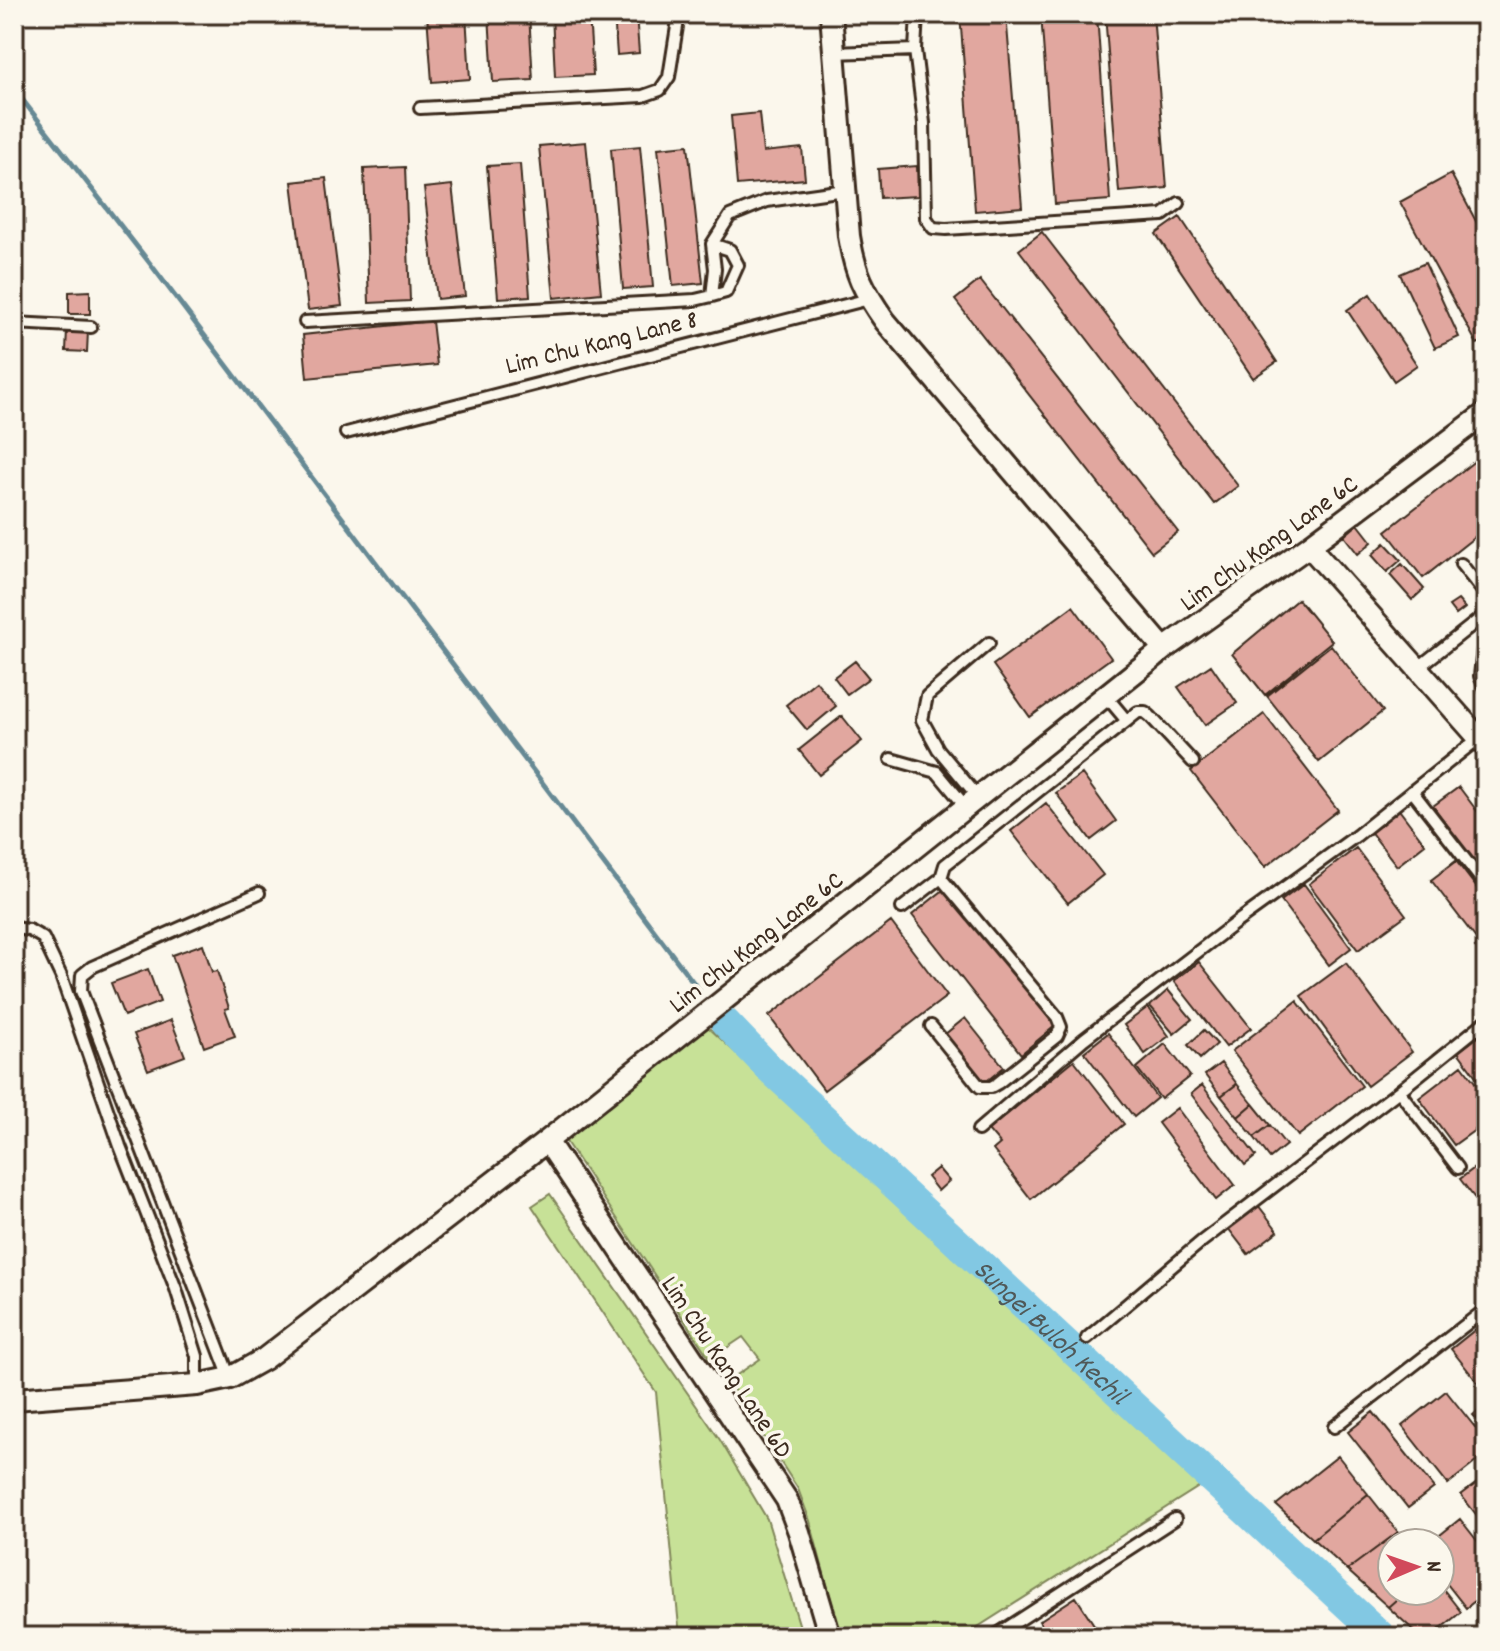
<svg xmlns="http://www.w3.org/2000/svg" width="1500" height="1651" font-family="Dekko,sans-serif">
  <style>
    .green { fill: #c7e197; stroke: #81865a; stroke-width: 2 }
    .lines { fill: none; stroke-linecap: round; stroke-linejoin: round }
    .stream { stroke: #668994; stroke-width: 5 }
    .river { stroke: #82c8e3; stroke-width: 30 }
    .building { fill: #e1a79f; stroke: #3b2a1e; stroke-width: 2 }
    .service-casing { stroke: #3b2a1e; stroke-width: 16 }
    .minor-casing { stroke: #3b2a1e; stroke-width: 26 }
    .service { stroke: #fbf7ec; stroke-width: 10 }
    .minor { stroke: #fbf7ec; stroke-width: 20 }
    .labels { text-anchor: middle; stroke-width: 7; stroke-linejoin: round; paint-order: stroke }
    .street-label { font-size: 26px; fill: #3b2a1e; stroke: #fbf7ec }
    .water-label { font-size: 28px; font-style: italic; fill: #505959; stroke: #fbf7ec }
  </style>
  <rect width="100%" height="100%" fill="#fbf7ec"/>
  <filter id="ink" filterUnits="userSpaceOnUse"><feTurbulence type="fractalNoise" baseFrequency=".0125" numOctaves="2"/><feDisplacementMap in="SourceGraphic" scale="16" xChannelSelector="R" yChannelSelector="G"/><feConvolveMatrix kernelMatrix="1 2 1 2 8 2 1 2 1" color-interpolation-filters="sRGB"/></filter>
  <g filter="url(#ink)">
    <path class="green" d="M708 1027 1200 1486 962 1637H841L810 1521 798 1489 728 1381 760 1359 743 1337 710 1359 563 1137Z
      M550 1194 720 1440 767 1519 803 1637H680L656 1392 532 1206Z"/>
    <g class="lines">
      <path class="stream" d="M14 89 152 266 699 990"/>
      <path class="river" id="s1" d="M725 1022 768 1067 1382 1637"/>
    </g>
    <path class="building" d="M427 14H466L470 79 432 82Z
      M489 14H529L533 80 493 82Z
      M552 14H589L593 75 555 77Z
      M614 14H636L639 53 617 55Z
      M960 14H1006L1022 207 975 211Z
      M1041 14H1097L1110 200 1055 204Z
      M1105 14H1153L1167 188 1119 192Z
      M759 113 763 152 802 148 805 179 737 185 731 116Z
      M586 142 601 293 554 298 539 146Z
      M688 145 703 283 673 286 658 148Z
      M640 146 653 287 623 289 611 149Z
      M520 164 530 296 498 298 487 166Z
      M917 166 918 196 880 198 878 169Z
      M405 167 410 301 369 303 364 169Z
      M1451 174 1486 240V340L1477 344 1400 202Z
      M326 178 342 306 308 310 292 182Z
      M452 185 465 296 437 299 424 188Z
      M1180 217 1277 362 1253 378 1156 234Z
      M1042 232 1238 486 1214 504 1019 250Z
      M1425 263 1459 337 1435 348 1400 274Z
      M980 280 1178 532 1152 552 955 300Z
      M90 291V314H69V292Z
      M1370 294 1417 365 1394 381 1347 310Z
      M432 321 437 365 307 378 303 335Z
      M67 330 88 331 87 352 66 351Z
      M1486 452V528L1423 578 1386 531Z
      M1358 524 1372 542 1358 554 1344 536Z
      M1385 543 1401 560 1387 572 1372 555Z
      M1402 564 1424 589 1412 600 1390 575Z
      M1298 599 1332 641 1265 695 1232 654Z
      M1458 600 1465 608 1456 615 1449 606Z
      M1073 606 1111 658 1030 717 993 665Z
      M1331 645 1383 711 1319 762 1267 696Z
      M855 661 869 678 847 694 834 677Z
      M1211 665 1237 703 1205 725 1178 687Z
      M816 681 836 706 807 730 786 705Z
      M1264 714 1338 810 1265 867 1191 771Z
      M842 716 862 741 819 775 799 750Z
      M1082 774 1116 821 1091 840 1056 793Z
      M1459 787 1486 823V866L1480 870 1433 806Z
      M1046 803 1103 875 1068 903 1011 831Z
      M1397 807 1425 844 1397 866 1369 830Z
      M1356 848 1406 915 1358 950 1309 884Z
      M1456 861 1486 900V960L1475 947 1480 944 1431 880Z
      M1304 884 1351 948 1329 965 1281 901Z
      M946 888 1055 1026 1021 1054 912 915Z
      M891 922 947 996 824 1090 769 1016Z
      M203 944 212 972 217 971 229 1008 225 1009 235 1036 204 1047 172 955Z
      M1199 962 1251 1028 1226 1047 1174 981Z
      M1346 963 1412 1052 1367 1086 1301 996Z
      M148 969 160 1002 124 1016 111 983Z
      M1168 990 1192 1019 1174 1034 1150 1006Z
      M1297 1001 1362 1086 1298 1136 1232 1051Z
      M1148 1007 1169 1036 1145 1054 1124 1025Z
      M965 1018 1004 1067 983 1084 944 1035Z
      M171 1020 185 1056 148 1070 134 1034Z
      M1204 1030 1217 1044 1200 1059 1188 1045Z
      M1486 1031V1090L1458 1052Z
      M1108 1033 1157 1098 1134 1117 1084 1052Z
      M1165 1044 1190 1076 1161 1099 1137 1068Z
      M1074 1060 1124 1124 1031 1199 993 1150 1000 1144 988 1130Z
      M1221 1063 1237 1084 1221 1096 1205 1075Z
      M1462 1065 1486 1097V1122L1454 1145 1419 1098Z
      M1237 1084 1253 1104 1238 1117 1221 1096Z
      M1202 1085 1256 1156 1245 1165 1191 1094Z
      M1253 1104 1270 1125 1254 1137 1238 1117Z
      M1177 1108 1235 1185 1216 1200 1158 1123Z
      M1270 1125 1286 1145 1270 1158 1254 1137Z
      M1477 1166 1486 1178V1207L1483 1209 1460 1179Z
      M938 1168 949 1181 938 1191 927 1177Z
      M1258 1205 1278 1231 1248 1254 1228 1228Z
      M1476 1329 1486 1341V1393L1451 1349Z
      M1446 1391 1486 1441V1454L1448 1484 1402 1426Z
      M1486 1404V1429L1473 1415Z
      M1373 1412 1434 1488 1408 1508 1348 1432Z
      M1338 1456 1368 1494 1313 1539 1276 1505Z
      M1486 1476V1527L1461 1495Z
      M1368 1494 1398 1532 1347 1570 1313 1539Z
      M1460 1519 1486 1552V1592L1466 1608 1440 1575V1543H1430Z
      M1398 1532 1407 1543H1392V1591H1406L1388 1607 1347 1570Z
      M1440 1585 1461 1612 1430 1637H1421L1388 1607 1406 1591H1440Z
      M1076 1597 1102 1637H1050L1039 1621Z"/>
    <g class="lines">
      <g class="service-casing">
        <path id="service" d="M917 14 915 50 924 123 926 218 933 228 946 229 1163 215 1179 203
          M834 53 915 50
          M420 108 643 96 660 90 669 77 679 14
          M712 244 730 250 738 265 726 292 712 296
          M305 322 695 300 712 296 715 269 712 244 730 216 767 201 845 190
          M14 323 91 327
          M346 433 869 299
          M1461 564 1486 595
          M1486 620 1480 676 1486 690
          M1419 667 1486 614
          M1106 696 1127 721
          M891 759 937 772 966 807
          M1412 791 1486 886
          M978 797 938 749 922 720 927 696 989 643
          M902 908 941 878 945 865 1138 712H1145L1150 716 1193 762
          M14 928 29 930 43 938 61 976 120 1146 176 1289 197 1356V1385
          M931 1026 980 1087H991L998 1083 1057 1036 1061 1027 1057 1017 941 878
          M1399 1091 1458 1168
          M978 1130 1084 1039 1234 924 1356 836 1479 738
          M1087 1338 1201 1242 1399 1091 1486 1021
          M230 1378 81 991 82 975 92 967 259 893
          M1334 1427 1486 1309
          M993 1637 1175 1519"/>
      </g>
      <g class="minor-casing">
        <path id="minor" d="M831 14 849 236C855 273 863 290 885 321L1164 649
          M1309 546 1486 746
          M547 1141 787 1500 799 1532 830 1637
          M14 1399 197 1385 230 1378 264 1359 547 1141 1164 649 1309 546 1486 413"/>
      </g>
      <use href="#service" class="service"/>
      <use href="#minor" class="minor"/>
    </g>
  </g>
  <g class="labels">
    <g class="street-label">
      <text transform="translate(601 341) rotate(-14)" y="9">Lim Chu Kang Lane 8</text>
      <text transform="translate(1268 542) rotate(-36)" y="9">Lim Chu Kang Lane 6C</text>
      <text transform="translate(755 941) rotate(-38)" y="9">Lim Chu Kang Lane 6C</text>
      <text transform="translate(728 1366) rotate(56)" y="9">Lim Chu Kang Lane 6D</text>
    </g>
    <g class="water-label">
      <text dy="10" stroke="none"><textPath href="#s1" startOffset="450">Sungei Buloh Kechil</textPath></text>
    </g>
  </g>
  <rect width="1500" height="1651" fill="none" stroke="#fbf7ec" stroke-width="48"/>
  <rect x="24" y="24" width="1452" height="1603" fill="none" stroke="#3b2a1e" stroke-width="3" filter="url(#ink)"/>
  <g transform="translate(1416 1567) rotate(88)"><circle r="38" fill="#fbf7ec" stroke="#aea59a" stroke-width="2"/>
  <path d="M0-6L14 30L0 20L-14 30Z" fill="#d1495b"/>
  <text y="-12" font-size="22" font-weight="bold" text-anchor="middle" fill="#3b2a1e">N</text>
  </g>
</svg>
